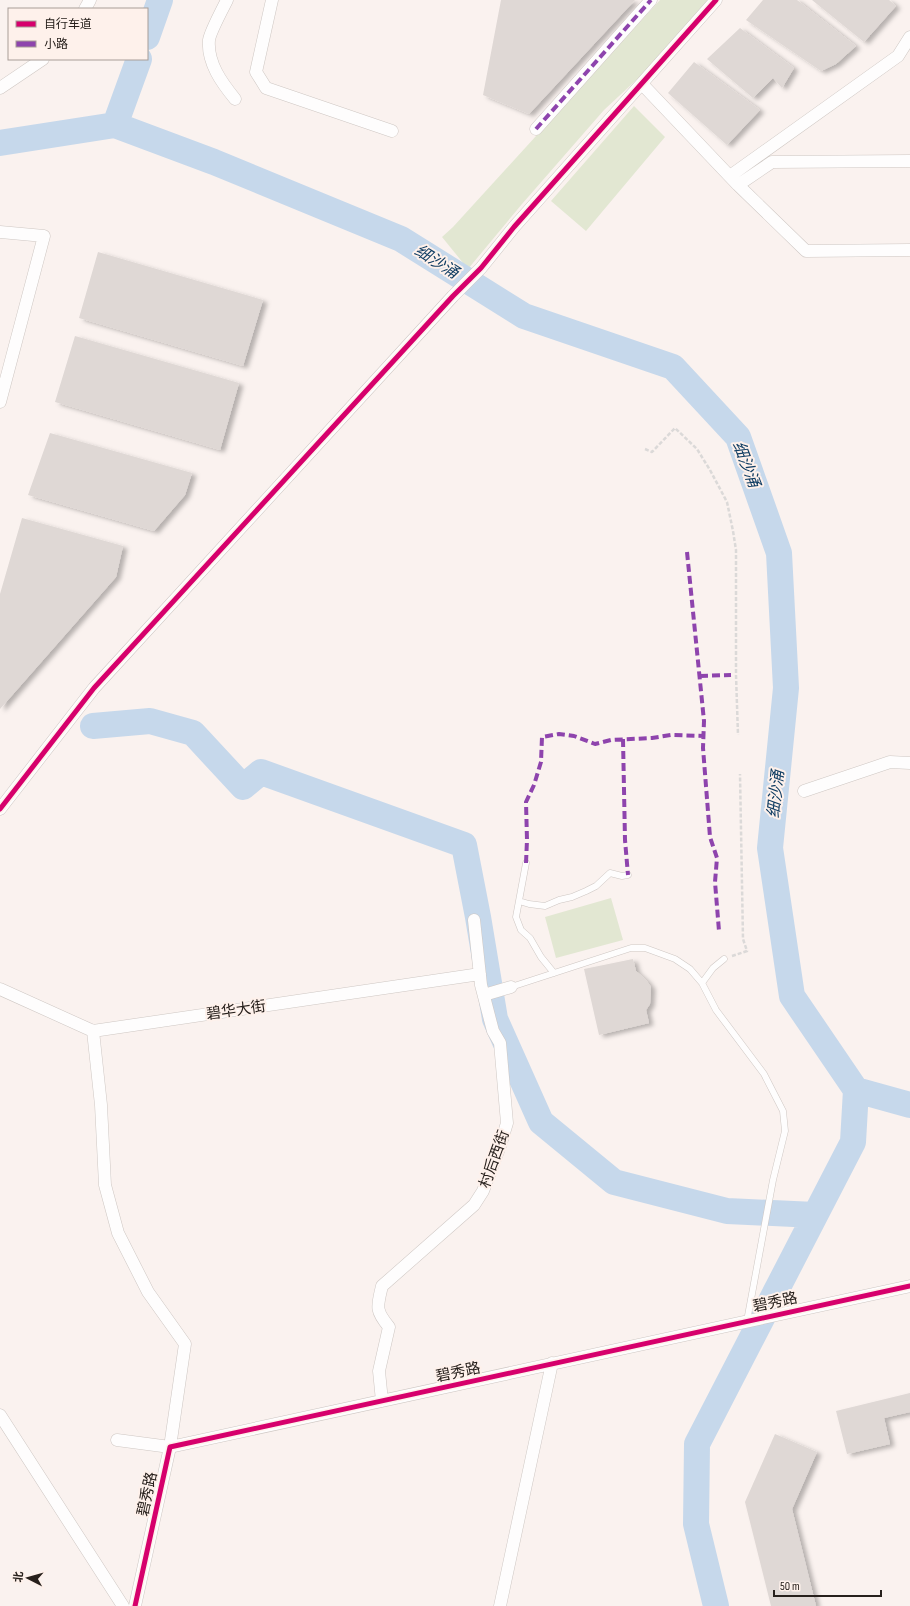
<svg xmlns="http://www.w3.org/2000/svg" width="910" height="1606" font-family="'Sofia Sans Condensed','Noto Sans SC',sans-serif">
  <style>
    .green { fill: #e2e7d2 }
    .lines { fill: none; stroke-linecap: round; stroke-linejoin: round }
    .river { stroke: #c6d8eb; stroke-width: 26 }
    .building { fill: #dfd8d5; filter: url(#shadow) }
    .lane-casing { stroke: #cec7c3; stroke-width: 7 }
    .street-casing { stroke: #cec7c3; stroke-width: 13 }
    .path { stroke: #dbd9d8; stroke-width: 2.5; stroke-dasharray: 4 2; stroke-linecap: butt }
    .lane { stroke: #fefdfd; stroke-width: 6 }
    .street { stroke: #fefdfd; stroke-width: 12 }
    .quiet { stroke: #8e44ad; stroke-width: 4; stroke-dasharray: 8 4; stroke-linecap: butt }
    .cycleway-casing { stroke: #fef1eb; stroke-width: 8 }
    .cycleway { stroke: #d6006c; stroke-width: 5 }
    .labels { text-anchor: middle; stroke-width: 4; stroke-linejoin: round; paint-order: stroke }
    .street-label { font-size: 15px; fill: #27201c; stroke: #fef1eb }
    .water-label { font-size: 16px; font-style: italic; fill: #103d63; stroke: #fef1eb }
  </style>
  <defs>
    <filter id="shadow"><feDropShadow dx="4.5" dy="2.5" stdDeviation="2" flood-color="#0004"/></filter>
  </defs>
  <rect width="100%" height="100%" fill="#faf2ef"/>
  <path class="green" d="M660 0H711L662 56 604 110 522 204 468 269 442 237 453 227Z
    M634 106 665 137 586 231 551 201Z
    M611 898 623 940 556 958 545 917Z"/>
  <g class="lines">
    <path class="river" d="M147 37 160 0
      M115 125 214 162 401 239 524 316 673 367 738 437 779 553 786 688 770 848 792 996 856 1090 910 1105
      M0 143 115 125 139 59
      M93 726 150 721 193 733 243 787 261 772 464 845 478 917 495 1019 541 1122 614 1182 727 1211 815 1215
      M716 1606 696 1524 697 1444 853 1142 856 1090"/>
  </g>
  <path class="building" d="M501 0H635L529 114 483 95Z
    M763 0H797L856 46 836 64 821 71 746 20Z
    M812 0H889L896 6 864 42Z
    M740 28 794 68 782 88 773 78 753 98 707 59Z
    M694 62 760 110 727 145 668 93Z
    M98 252 263 300 243 366 79 318Z
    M75 336 239 383 220 450 55 402Z
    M50 433 192 473 185 495 154 531 28 495Z
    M22 518 123 546 116 577 0 709V594Z
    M633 959 636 971 646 980 651 987 650 1004 646 1010 649 1023 599 1035 584 969Z
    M910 1393V1412L884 1418 890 1444 847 1454 836 1411Z
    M775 1434 817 1452 792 1509 816 1606H771L745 1502Z"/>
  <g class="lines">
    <g class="lane-casing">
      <path id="lane" d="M526 863 516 917 521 930 530 938 541 957 554 973
        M519 901 529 904 545 906 559 900 572 897 586 891 596 886 610 873 622 876 628 875
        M702 983 713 968 724 959
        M511 987 631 948H645L675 959 690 969 702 983 716 1010 764 1074 783 1111 785 1131 773 1180 747 1321"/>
    </g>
    <g class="street-casing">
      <path id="street" d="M227 0C223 8 210 32 209 40 207 63 222 83 235 99
        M272 0 256 72 266 88 392 131
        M85 9 90 0
        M642 84 738 185 806 251 910 250
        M0 88 43 59
        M536 129 651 0
        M730 176 898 56 910 37
        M738 185 772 162 910 161
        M0 232 44 236 0 402
        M804 791 890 762 910 763
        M0 809 94 688 453 296 481 268 514 227 716 0
        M0 989 93 1031 480 974
        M484 995 511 987
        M93 1031 101 1105 105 1185 118 1233 148 1292 185 1344 170 1447 117 1440
        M382 1401 379 1371 389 1327C375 1310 377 1307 382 1286L474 1205 483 1191 500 1146 507 1123 500 1043 493 1031 481 985 474 920
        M0 1415 123 1606
        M135 1606 170 1447 910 1286
        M500 1606 552 1363"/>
    </g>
    <path class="path" d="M645 449 652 452 675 428 697 449 710 470 727 502 733 531 736 550V675L738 735
      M732 956 747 951 743 939 740 774"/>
    <use href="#lane" class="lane"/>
    <use href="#street" class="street"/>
    <path class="quiet" d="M536 129 651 0
      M687 552 704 721 703 748 710 837 717 858 715 882 719 931
      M700 676 731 675
      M623 739 625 840 628 875
      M526 863 527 840 526 802 534 785 541 762 542 737 559 734 574 736 595 744 611 740 652 738 671 735 704 736"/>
    <g class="cycleway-casing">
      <path id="cycleway" d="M0 809 94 688 453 296 481 268 514 227 716 0
        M135 1606 170 1447 910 1286"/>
    </g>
    <use href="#cycleway" class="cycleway"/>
  </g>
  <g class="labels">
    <g class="street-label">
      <text transform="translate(236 1010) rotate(-8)" y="5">碧华大街</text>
      <text transform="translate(494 1159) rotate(-70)" y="5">村后西街</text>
      <text transform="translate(775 1302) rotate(-12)" y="5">碧秀路</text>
      <text transform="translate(458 1372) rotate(-12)" y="5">碧秀路</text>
      <text transform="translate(147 1494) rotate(-78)" y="5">碧秀路</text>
    </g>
    <g class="water-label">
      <text transform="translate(437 261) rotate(32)" y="6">细沙涌</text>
      <text transform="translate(747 464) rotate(69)" y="6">细沙涌</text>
      <text transform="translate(775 794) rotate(-84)" y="6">细沙涌</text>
    </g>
  </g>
  <rect x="8" y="8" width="140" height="52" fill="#fef1eb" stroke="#a89d98"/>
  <rect x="16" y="21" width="20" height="6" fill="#d6006c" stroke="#a89d98"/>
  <text x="44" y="28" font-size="12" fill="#27201c">自行车道</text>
  <rect x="16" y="41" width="20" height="6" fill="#8e44ad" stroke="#a89d98"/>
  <text x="44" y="48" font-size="12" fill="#27201c">小路</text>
  <g transform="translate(28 1578) rotate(276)" stroke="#fef1eb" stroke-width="3" paint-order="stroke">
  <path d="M0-3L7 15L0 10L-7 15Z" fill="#27201c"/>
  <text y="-6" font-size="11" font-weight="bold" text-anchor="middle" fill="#27201c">北</text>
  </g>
  <path d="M774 1590v6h107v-6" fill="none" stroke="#27201c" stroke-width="2"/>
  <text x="780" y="1590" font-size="12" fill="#27201c" stroke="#fef1eb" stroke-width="3" paint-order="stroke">50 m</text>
</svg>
